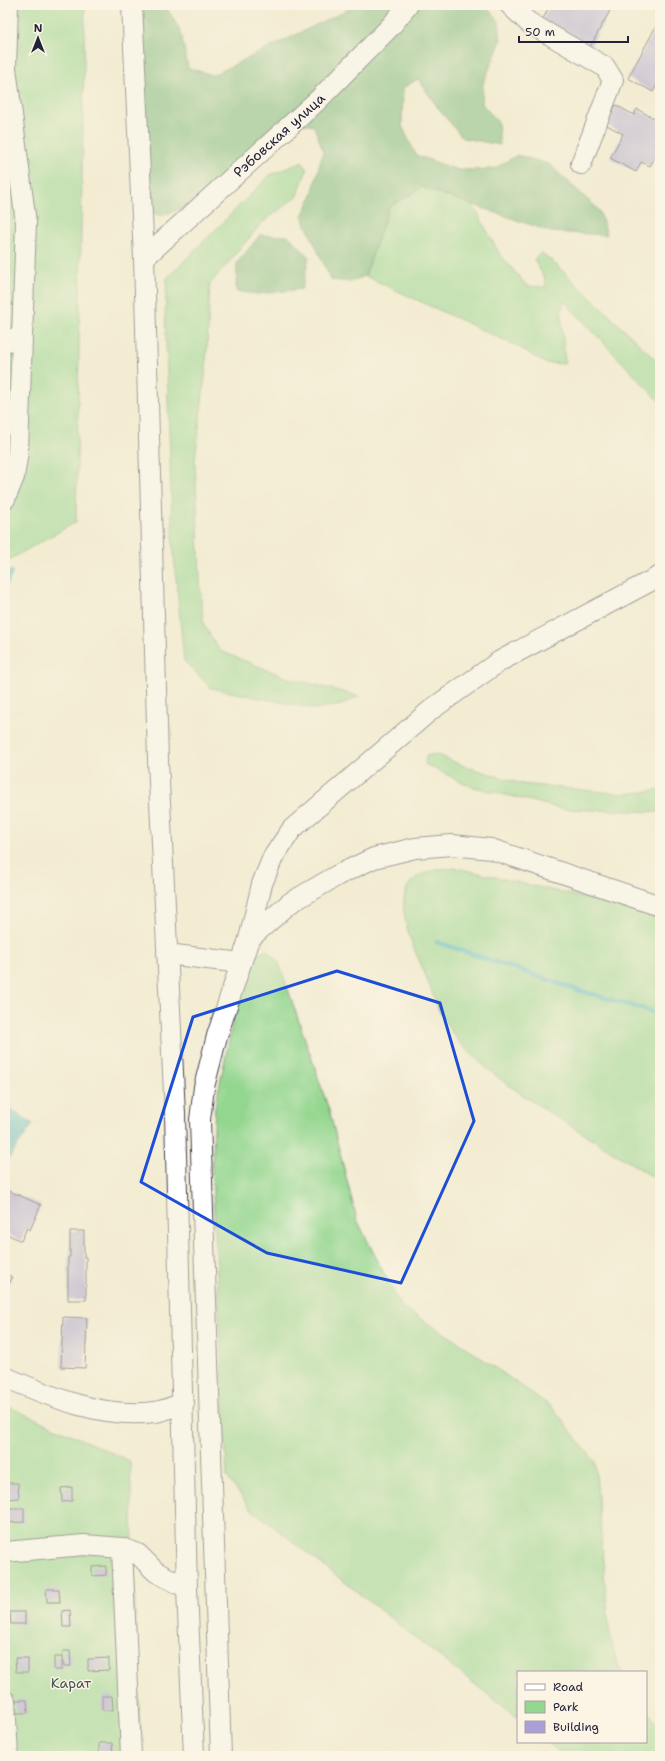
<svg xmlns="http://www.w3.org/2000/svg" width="665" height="1761" font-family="'Shantell Sans',sans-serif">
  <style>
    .green { fill: #93d68f; stroke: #5a7c65 }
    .forest { fill: #76b77a; stroke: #4c6c5a }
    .water { fill: #44b2c1; stroke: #336a7e }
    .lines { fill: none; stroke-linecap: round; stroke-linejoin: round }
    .stream { stroke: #44b2c1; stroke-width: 4.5 }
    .building { fill: #a8a0d6 }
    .minor-casing { stroke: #414052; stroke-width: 22 }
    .minor { stroke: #fff; stroke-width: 20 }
    .marked { fill: none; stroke: #1d4ed8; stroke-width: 3; stroke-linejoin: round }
    .labels { text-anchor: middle; stroke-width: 3; stroke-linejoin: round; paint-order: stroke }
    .street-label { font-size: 14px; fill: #22223b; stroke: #fcf5e5 }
    .park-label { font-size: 14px; fill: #445854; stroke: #fcf5e5 }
  </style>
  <rect width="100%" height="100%" fill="#fcf5e5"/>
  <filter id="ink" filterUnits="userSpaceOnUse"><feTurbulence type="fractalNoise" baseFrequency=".025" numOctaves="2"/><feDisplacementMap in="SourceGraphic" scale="8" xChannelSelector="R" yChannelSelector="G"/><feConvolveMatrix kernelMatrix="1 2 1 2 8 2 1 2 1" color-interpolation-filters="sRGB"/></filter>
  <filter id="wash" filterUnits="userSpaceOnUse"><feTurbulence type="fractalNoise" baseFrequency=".012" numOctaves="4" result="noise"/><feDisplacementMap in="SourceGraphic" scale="16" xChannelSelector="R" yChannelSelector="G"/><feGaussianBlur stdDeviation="0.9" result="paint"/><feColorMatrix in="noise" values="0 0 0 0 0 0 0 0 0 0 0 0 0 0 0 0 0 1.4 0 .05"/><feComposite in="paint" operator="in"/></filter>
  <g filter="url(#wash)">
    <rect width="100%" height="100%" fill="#f3ecd3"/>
    <path class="green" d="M5 5H85L76 522 5 562Z
      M302 162 307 170 297 196 261 224 210 284 206 368 195 461 201 601 204 625 220 651 288 678 359 696 341 705 315 709 211 688 184 661 173 547 165 314 167 278 270 175Z
      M422 187 473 205 499 253 527 286 546 287 545 279 534 259 541 253 551 260 660 364V402L564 301 561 312 565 364 545 363 517 346 365 276 389 207Z
      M436 754 464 766 522 784 624 794 660 790V812L563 809 470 786 425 764 426 756Z
      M457 868 619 906 660 919V1182C631 1163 602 1145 573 1127 534 1103 493 1078 461 1044 443 1025 434 997 424 972 416 953 406 933 404 912 400 875 427 869 457 868Z
      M267 950 279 963 329 1110 357 1220 401 1307 454 1339 553 1408 595 1462 609 1630 617 1663 622 1672H518V1718L250 1508 227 1477 212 1171 215 1107 241 983 255 956Z
      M5 1405 130 1461 141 1756H5Z
      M646 1708 660 1729V1756H564L547 1742H646Z"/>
    <path class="forest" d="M137 5H165L181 32 188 68 213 75 357 5H485L499 21 501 41 483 84 482 104 498 122 500 145 463 138 440 111 418 79 403 88 402 126 416 155 458 170 494 169 517 155 549 164 599 210 607 235 551 232 422 187 389 207 365 276 351 282 331 280 302 216 312 195 323 151 314 126 287 121 188 206 161 216 146 210Z
      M260 235 289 236 309 257 302 289 258 294 236 291 237 263Z"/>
    <path class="water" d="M5 1105 33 1124 5 1164Z"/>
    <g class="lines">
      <path class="stream" d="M5 586 11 572
        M437 942 578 990 660 1014"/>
    </g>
    <g id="blocks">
      <path class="building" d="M550 5H613L589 49 541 23Z
        M660 19V79L653 92 628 78Z
        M616 105 634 115 637 109 660 122V148L650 166 641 162 636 172 610 158 623 134 605 124Z
        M5 1189 41 1205 30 1230 27 1228 21 1241 5 1233Z
        M70 1231H84V1257H86V1300H68V1257H70Z
        M5 1274 12 1277 5 1293Z
        M63 1317 87 1318 85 1368 61 1367Z
        M5 1483H18L19 1498 6 1499Z
        M72 1487V1501L62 1502 61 1488Z
        M6 1508H24V1522L7 1523Z
        M106 1566V1575L92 1576V1567Z
        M46 1589H59L60 1602H47Z
        M70 1610 71 1627H63L62 1611Z
        M10 1612H25V1624H11Z
        M63 1651H70L71 1666H64Z
        M54 1657H62V1670H54Z
        M15 1658H28V1672H16Z
        M109 1658V1670L88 1671V1659Z
        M102 1696H112L113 1710H102Z
        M16 1700H27L28 1713H16Z
        M99 1743H112L113 1756H99Z"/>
    </g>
  </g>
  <g filter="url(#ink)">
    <use href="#blocks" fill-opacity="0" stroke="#414052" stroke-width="1"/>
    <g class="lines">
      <g class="minor-casing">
        <path id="minor" d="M132 5 144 258 158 760 175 1114 187 1588 194 1756
          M510 5 528 22 605 67 613 80 581 164
          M144 258 318 100 392 25 408 5
          M5 342 22 335
          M5 499 14 477 18 452 26 223 6 68 8 5
          M249 939 290 903 338 875 374 858 415 848 452 845 491 849 660 906
          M167 954 241 963
          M5 1377C51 1397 103 1419 155 1412 164 1411 174 1406 184 1403
          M122 1548 131 1756
          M5 1552 84 1545 122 1548 138 1554 156 1572 187 1588
          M5 1701 8 1756
          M221 1756 200 1120 204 1087 217 1036 249 939 262 884 273 857 292 829 432 709 500 661 660 576"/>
      </g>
      <use href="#minor" class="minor"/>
    </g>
  </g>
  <path d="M0 0H665V1761H0ZM337 971 440 1003 474 1121 401 1283 267 1253 141 1182 193 1017Z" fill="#f3ecd3" fill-opacity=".55" fill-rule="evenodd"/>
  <path class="marked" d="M337 971 440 1003 474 1121 401 1283 267 1253 141 1182 193 1017Z"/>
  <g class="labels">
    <g class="street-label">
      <text transform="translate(279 135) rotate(-42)" y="5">Рэбовская улица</text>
    </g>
    <g class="park-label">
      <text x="71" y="1688">Карат</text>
    </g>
  </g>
  <rect width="665" height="1761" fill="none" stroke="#fcf5e5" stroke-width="20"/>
  <rect x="517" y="1671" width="130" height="72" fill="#fcf5e5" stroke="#a5a1a1"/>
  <rect x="525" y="1684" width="20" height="6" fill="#ffffff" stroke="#a5a1a1"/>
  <text x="553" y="1691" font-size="12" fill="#22223b">Road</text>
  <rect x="525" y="1701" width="20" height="12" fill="#93d68f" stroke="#a5a1a1"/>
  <text x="553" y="1711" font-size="12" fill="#22223b">Park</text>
  <rect x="525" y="1721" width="20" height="12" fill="#a8a0d6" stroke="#a5a1a1"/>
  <text x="553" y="1731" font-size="12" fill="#22223b">Building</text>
  <g transform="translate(38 38)" stroke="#fcf5e5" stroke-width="3" paint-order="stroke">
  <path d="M0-3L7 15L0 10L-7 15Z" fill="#22223b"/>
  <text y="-6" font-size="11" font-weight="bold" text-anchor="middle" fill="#22223b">N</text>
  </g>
  <path d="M519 36v6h109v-6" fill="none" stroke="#22223b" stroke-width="2"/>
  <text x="525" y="36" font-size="12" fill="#22223b" stroke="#fcf5e5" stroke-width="3" paint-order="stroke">50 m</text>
</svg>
